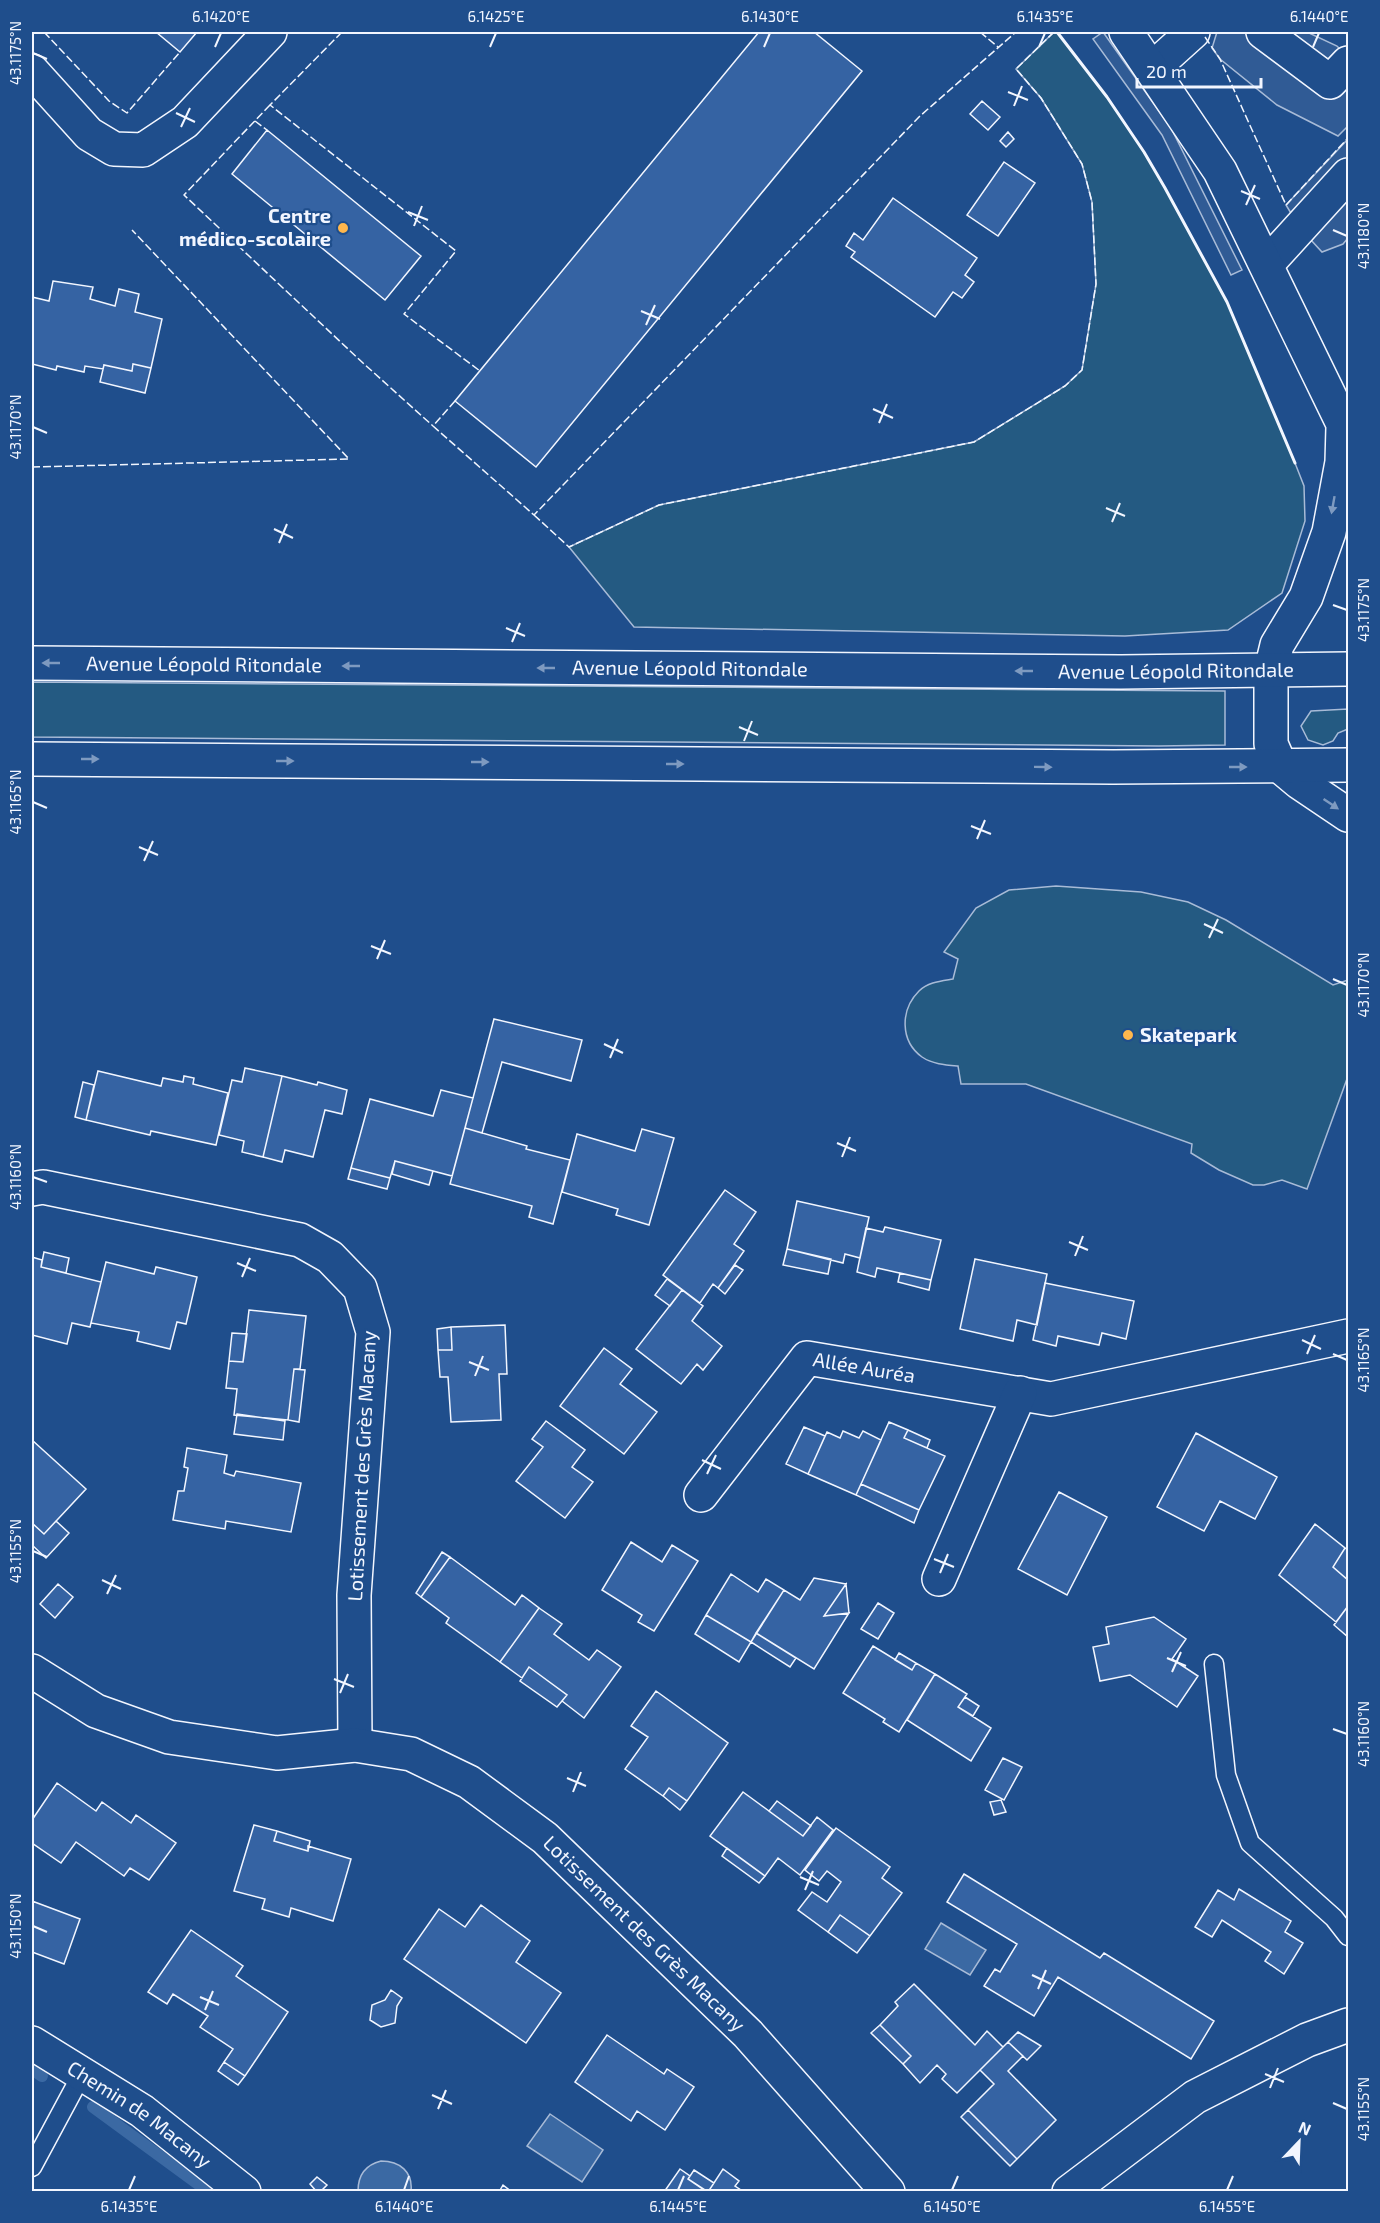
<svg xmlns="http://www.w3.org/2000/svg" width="1380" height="2223" font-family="'Exo 2',sans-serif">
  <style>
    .green { fill: #245a82; stroke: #a8bbd7; stroke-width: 1.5 }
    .parking { fill: #305b95; stroke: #a8bbd7; stroke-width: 1.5 }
    .water { fill: #3b69a3; stroke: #a8bbd7; stroke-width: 1.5 }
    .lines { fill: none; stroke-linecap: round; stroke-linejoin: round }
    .stream { stroke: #3b69a3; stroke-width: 12 }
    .building { fill: #3563a3; stroke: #f2f6ff; stroke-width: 1.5 }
    .service-casing { stroke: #f2f6ff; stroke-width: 21 }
    .minor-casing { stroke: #f2f6ff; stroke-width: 36 }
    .tertiary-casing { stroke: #f2f6ff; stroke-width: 36 }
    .trunk-casing { stroke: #f2f6ff; stroke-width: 36 }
    .service { stroke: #1f4e8c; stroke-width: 18 }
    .minor { stroke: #1f4e8c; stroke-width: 33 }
    .tertiary { stroke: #1f4e8c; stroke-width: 33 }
    .trunk { stroke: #1f4e8c; stroke-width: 33 }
    .fence { stroke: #f2f6ff; stroke-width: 1.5; stroke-dasharray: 8 3; stroke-linecap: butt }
    .wall { stroke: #f2f6ff; stroke-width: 3 }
    .oneway { fill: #7e9ac0 }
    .ticks { fill: none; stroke: #f2f6ff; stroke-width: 2 }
    .poi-dot { fill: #ffb74d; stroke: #1f4e8c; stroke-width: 2 }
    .labels { text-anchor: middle; stroke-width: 4.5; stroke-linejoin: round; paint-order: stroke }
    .poi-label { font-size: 20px; font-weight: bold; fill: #f2f6ff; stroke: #1f4e8c; text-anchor: end }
    .street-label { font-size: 20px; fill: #f2f6ff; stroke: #1f4e8c }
    .neatline { fill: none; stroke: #f2f6ff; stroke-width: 2 }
    .ticks-label { font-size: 15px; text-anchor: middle; fill: #f2f6ff }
  </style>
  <rect width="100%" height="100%" fill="#1f4e8c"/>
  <path class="green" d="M1054 32H1057L1107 97 1144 152 1165 188 1227 302 1295 463 1304 486 1305 521 1282 593 1228 630 1125 636 634 627 569 547 659 505 974 442 1065 386 1082 370 1096 284 1092 202 1082 164 1041 98 1016 69Z
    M32 682 1225 691V745L1159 746 32 737Z
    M1348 709V729L1338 733 1333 741 1323 745 1308 740 1301 726 1311 711Z
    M1056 886 1141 892 1188 902 1226 920 1333 985 1348 980V1076L1307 1189 1282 1180 1264 1185H1253L1219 1170 1191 1153 1192 1144 1026 1084H961L958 1066C946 1065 932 1064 922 1057 900 1041 900 1010 919 991 928 982 941 981 953 979L958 959 944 952 976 908 1009 890Z"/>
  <path class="parking" d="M1103 32 1171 128 1242 270 1231 275 1162 135 1093 39Z
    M1217 32H1307L1337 46 1348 57V126L1338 136 1277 105 1220 59 1212 48Z
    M1348 139V238L1343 244 1322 252 1300 228 1286 205Z"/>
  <path class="water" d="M941 1923 986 1950 970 1975 925 1949Z
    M550 2114 603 2150 582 2182 527 2146Z
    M381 2161C400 2161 413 2172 411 2191H358C358 2175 365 2165 381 2161Z"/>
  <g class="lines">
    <path class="stream" d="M32 2069 42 2076
      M93 2107 209 2192"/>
  </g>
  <path class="building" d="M156 32H197L180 52Z
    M759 32H814L862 71 536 467 455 401Z
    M982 101 1000 117 988 130 970 114Z
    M267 130 421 256 385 300 232 174Z
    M1008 132 1014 139 1006 147 1000 141Z
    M1004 162 1035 183 998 236 967 215Z
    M893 198 977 258 965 275 974 282 962 298 953 292 935 317 851 257 855 252 846 246 854 233 863 240Z
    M53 281 93 287 90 299 115 306 119 289 139 294 135 312 162 319 151 368 133 364 132 371 104 365 103 369 85 366 84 372 57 366 56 370 32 364V297L49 301Z
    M133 364 151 368 145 393 100 382 104 365 132 371Z
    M494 1019 582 1040 571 1081 502 1062 482 1133 465 1128Z
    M245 1068 282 1076 263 1157 242 1152 244 1141 219 1135 232 1080 242 1082Z
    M98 1071 161 1086 163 1078 183 1082 184 1076 194 1078 193 1084 228 1093 216 1145 151 1131 150 1135 86 1120Z
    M282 1076 317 1085 318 1082 347 1090 342 1114 325 1110 313 1157 285 1150 282 1162 263 1157Z
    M83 1082 94 1085 86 1120 75 1117Z
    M441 1090 473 1098 452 1176 395 1161 390 1178 351 1168 370 1099 433 1116Z
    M465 1128 527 1146 526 1149 570 1160 553 1224 529 1217 532 1206 450 1184Z
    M642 1129 674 1138 649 1225 616 1215 618 1209 562 1192 577 1134 635 1151Z
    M395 1161 433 1171 429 1185 392 1174Z
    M351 1168 390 1178 387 1189 348 1179Z
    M725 1190 756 1212 734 1244 744 1251 718 1288 713 1284 700 1303 663 1275Z
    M797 1201 869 1217 860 1258 845 1254 843 1263 787 1249Z
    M885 1227 941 1240 931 1280 877 1268 875 1277 857 1272 866 1228 883 1232Z
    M787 1249 831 1259 828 1274 783 1265Z
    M44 1252 69 1258 66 1273 41 1267Z
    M32 1257 42 1260 41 1267 101 1282 90 1327 72 1323 67 1344 32 1335Z
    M975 1259 1047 1274 1037 1325 1017 1320 1013 1341 960 1329Z
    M106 1262 154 1274 156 1267 197 1277 186 1324 177 1322 170 1349 137 1341 139 1332 91 1323Z
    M735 1265 743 1270 725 1294 718 1288Z
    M900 1273 931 1280 929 1290 898 1282Z
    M667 1279 682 1290 670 1306 655 1295Z
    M1045 1283 1134 1301 1126 1339 1102 1333 1099 1345 1058 1336 1056 1346 1033 1340Z
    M682 1290 703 1306 692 1321 722 1346 703 1370 697 1364 681 1384 636 1349Z
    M249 1310 306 1316 300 1369H294L288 1420 234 1415 237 1389 226 1388 229 1361 243 1362Z
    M505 1325 507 1374H499L501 1420 451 1422 448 1377H440L438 1350H452L451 1327Z
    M451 1327 452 1350H438L437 1329Z
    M232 1333 247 1334 243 1362 229 1361Z
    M604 1348 632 1369 620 1384 657 1412 624 1454 560 1406Z
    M294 1369 305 1370 299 1422 288 1420Z
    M237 1414 285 1421 283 1440 234 1434Z
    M546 1421 585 1450 572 1467 593 1482 565 1518 516 1481 543 1447 532 1439Z
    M889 1422 908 1430 904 1438 945 1456 919 1510 861 1484Z
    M804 1427 825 1436 808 1474 786 1464Z
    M908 1430 930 1440 927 1448 904 1438Z
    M843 1431 859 1438 863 1431 881 1440 856 1495 808 1474 827 1432 840 1438Z
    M1196 1433 1277 1477 1255 1519 1220 1501 1204 1531 1157 1507Z
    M32 1440 86 1489 44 1534 32 1523Z
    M187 1448 227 1455 224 1473 234 1476 236 1471 301 1483 291 1532 226 1521 225 1529 173 1520 178 1491H184L188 1468 184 1467Z
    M861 1484 919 1510 914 1523 856 1495Z
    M1059 1492 1107 1517 1067 1595 1018 1569Z
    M56 1521 69 1533 46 1558 32 1545V1523L44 1534Z
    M1315 1524 1345 1548 1333 1567 1348 1580V1606L1336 1622 1279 1575Z
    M631 1542 662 1562 672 1545 698 1561 654 1631 638 1622 642 1615 602 1590Z
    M1345 1548 1348 1550V1580L1333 1567Z
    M442 1552 450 1557 421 1597 416 1593Z
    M450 1557 515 1605 522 1595 539 1608 500 1662 446 1623 449 1618 421 1597Z
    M731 1574 758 1592 766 1579 784 1590 751 1642 706 1615Z
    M814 1578 846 1584 824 1616 849 1613 814 1669 756 1633 784 1590 800 1600Z
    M58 1584 73 1597 55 1618 40 1604Z
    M846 1584 849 1613 824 1616Z
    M878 1603 894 1613 878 1639 861 1629Z
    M1348 1606V1637L1334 1625Z
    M539 1608 562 1624 554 1634 589 1660 597 1650 621 1667 584 1718 562 1701 567 1695 529 1667 522 1678 500 1662Z
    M706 1615 751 1642 739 1662 695 1634Z
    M1154 1617 1186 1639 1172 1659 1198 1676 1177 1707 1130 1675 1100 1681 1093 1647 1109 1644 1106 1627Z
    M756 1633 796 1658 790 1667 751 1642Z
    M873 1646 912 1670 916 1663 935 1674 899 1732 883 1722 885 1719 843 1693Z
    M899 1653 916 1663 912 1670 895 1660Z
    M529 1667 567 1695 557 1707 520 1681Z
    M935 1674 967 1694 958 1707 991 1728 971 1761 907 1720Z
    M656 1691 728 1743 687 1801 669 1788 663 1796 625 1769 648 1737 631 1726Z
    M965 1697 979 1706 973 1716 958 1707Z
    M1003 1758 1022 1767 1004 1800 985 1790Z
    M57 1783 96 1811 102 1802 131 1823 136 1815 176 1843 149 1880 130 1868 124 1876 76 1842 61 1863 32 1843V1820Z
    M669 1788 687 1801 680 1810 663 1796Z
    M743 1792 803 1836 817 1817 833 1830 800 1875 778 1858 765 1876 710 1836Z
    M1001 1800 1006 1812 994 1815 990 1802Z
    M777 1801 811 1826 803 1836 769 1811Z
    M254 1825 277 1831 274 1841 308 1851V1846L351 1859 333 1921 291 1908 289 1917 262 1909 265 1899 234 1891Z
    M836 1828 890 1867 882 1878 902 1893 870 1936 840 1915 828 1932 798 1910 812 1892 827 1902 841 1882 827 1871 819 1881 805 1870Z
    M277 1831 310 1841 308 1851 274 1841Z
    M727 1848 765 1876 759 1883 722 1856Z
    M964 1874 1100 1958 1104 1953 1214 2021 1191 2059 1058 1977 1034 2016 984 1986 995 1969 1000 1972 1017 1944 947 1902Z
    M1239 1889 1291 1921 1285 1932 1303 1943 1284 1974 1265 1961 1271 1952 1222 1920 1212 1937 1195 1927 1218 1890 1234 1900Z
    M32 1901 80 1919 64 1964 32 1952Z
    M481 1905 530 1941 516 1962 561 1993 526 2043 404 1959 439 1909 465 1927Z
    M840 1915 870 1936 857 1953 828 1932Z
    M191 1930 243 1966 236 1976 288 2012 245 2076 224 2062 233 2049 200 2027 208 2016 173 1994 167 2004 148 1992Z
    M914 1984 975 2045 987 2031 1003 2047 957 2093 942 2079 946 2074 937 2065 920 2083 903 2064 911 2056 880 2025 898 2006 895 2002Z
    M391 1990 402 1998 397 2006 395 2023 381 2027 370 2020 372 2005 385 2000Z
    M880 2025 911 2056 903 2064 871 2033Z
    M1018 2032 1041 2046 1027 2060 1008 2042Z
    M607 2035 664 2074 667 2069 694 2087 665 2130 637 2111 631 2121 575 2082Z
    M1008 2042 1023 2056 1008 2071 1056 2120 1017 2159 968 2110 994 2084 980 2070Z
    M224 2062 245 2076 238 2085 218 2071Z
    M968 2110 1017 2159 1010 2166 961 2117Z
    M680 2169 690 2176 688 2179 707 2192H664Z
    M723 2169 739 2181 735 2186 744 2192H708Z
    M694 2170 714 2183 708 2192 688 2179Z
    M317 2177 327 2185 320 2192H317L310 2184Z
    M503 2185 512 2192H499Z"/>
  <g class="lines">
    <g class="service-casing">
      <path id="service" d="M1214 1664 1226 1775 1250 1843 1334 1918 1348 1936
        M32 2167 82 2074"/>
    </g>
    <g class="minor-casing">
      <g id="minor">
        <path d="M1263 32 1330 82 1348 63"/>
        <path d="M1152 69 1193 32"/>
        <path d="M32 71 89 134 114 149 143 150 185 122 270 32"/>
        <path d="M1267 264 1348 175"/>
        <path d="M32 1189 43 1187 300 1240 330 1257 360 1288 373 1332 354 1595 355 1745"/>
        <path id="s1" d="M701 1495 807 1358 1051 1399 1348 1336"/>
        <path d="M939 1579 1020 1393"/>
        <path id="s2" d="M32 1671 96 1711 169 1737 277 1753 355 1745 411 1754 469 1782 545 1838 748 2034 888 2192"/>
        <path id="s3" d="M32 2043 142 2111 244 2192"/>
        <path d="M1069 2192 1195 2097 1307 2040 1348 2025"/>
      </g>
    </g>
    <g class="tertiary-casing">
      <path id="tertiary" d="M1126 32 1220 171 1348 434
        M1343 427 1342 462 1329 532 1306 597 1277 645 1271 670V744L1281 767 1299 782 1348 815"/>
    </g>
    <g class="trunk-casing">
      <g id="trunk">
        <path id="s4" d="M32 663 1121 672 1348 669"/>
        <path d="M32 759 1113 767 1348 765"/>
      </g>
    </g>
    <use href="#service" class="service"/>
    <use href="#minor" class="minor"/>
    <use href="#tertiary" class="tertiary"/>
    <use href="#trunk" class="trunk"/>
    <path class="fence" d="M44 32 109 101 127 113 180 52
      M342 32 270 105 456 251 404 314 480 371
      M980 32 998 47
      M1205 37 1220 59 1286 205 1348 138
      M270 105 184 195 363 363 433 426
      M255 121 267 130
      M455 401 433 426 534 515 920 116 1016 32
      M32 467 349 459 132 230
      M534 515 569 547 659 505 974 442 1065 386 1082 370 1096 284 1092 202 1082 164 1041 98 1016 69 1054 32"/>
    <path class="wall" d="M1057 32 1107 97 1144 152 1165 188 1227 302 1295 463"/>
  </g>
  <defs><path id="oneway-solid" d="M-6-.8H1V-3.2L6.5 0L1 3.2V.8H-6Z" transform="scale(1.5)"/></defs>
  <g class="oneway">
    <use href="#oneway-solid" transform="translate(1333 505) rotate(100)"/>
    <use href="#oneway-solid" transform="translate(51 663) rotate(-180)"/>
    <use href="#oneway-solid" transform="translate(351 666) rotate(-180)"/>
    <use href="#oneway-solid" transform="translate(546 668) rotate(-180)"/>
    <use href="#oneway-solid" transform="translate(1024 671) rotate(-180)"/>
    <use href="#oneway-solid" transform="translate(90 759)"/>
    <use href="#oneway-solid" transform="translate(285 761)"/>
    <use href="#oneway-solid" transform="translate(480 762)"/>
    <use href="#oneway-solid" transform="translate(675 764)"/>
    <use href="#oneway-solid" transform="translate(1043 767) rotate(1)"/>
    <use href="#oneway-solid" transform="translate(1238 767)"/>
    <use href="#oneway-solid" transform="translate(1331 804) rotate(34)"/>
  </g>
  <path class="ticks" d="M215 47 221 33M490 47 496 33M764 47 770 33M1039 47 1045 33M1313 47 1319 33M33 53 47 59M1008 92 1028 100M1014 106 1022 86M176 113 195 122M181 127 190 108M1241 191 1260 199M1246 205 1255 185M408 212 428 220M414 226 422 206M1333 230 1347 236M641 311 660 319M646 325 655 305M873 409 893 418M879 423 887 404M33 427 47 433M1106 508 1125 516M1112 522 1120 503M274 529 293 538M279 543 287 524M1333 605 1347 610M506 628 525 636M512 642 520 623M739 727 758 735M744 741 752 721M33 802 47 808M971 826 991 834M977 839 985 820M139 847 158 855M144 861 153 841M1204 924 1223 933M1209 938 1218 919M371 946 391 954M377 959 385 940M1333 979 1347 985M604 1044 623 1053M610 1058 618 1039M837 1143 856 1151M842 1157 850 1137M33 1177 47 1182M1069 1242 1088 1250M1075 1256 1083 1236M237 1263 256 1271M242 1277 250 1258M1302 1340 1321 1349M1307 1354 1315 1335M1333 1354 1347 1360M469 1362 489 1370M475 1376 483 1356M702 1460 721 1469M707 1474 716 1455M33 1551 47 1557M934 1559 954 1567M940 1573 948 1554M102 1580 121 1589M107 1594 116 1575M1167 1658 1186 1666M1172 1672 1181 1652M334 1679 354 1687M340 1693 348 1674M1333 1729 1347 1734M567 1778 586 1786M573 1792 581 1772M800 1877 819 1885M805 1890 813 1871M33 1926 47 1932M1032 1975 1051 1984M1038 1989 1046 1970M200 1997 219 2005M205 2010 213 1991M1265 2074 1284 2082M1270 2088 1278 2068M432 2095 452 2104M1333 2103 1347 2109M438 2109 446 2090M129 2190 135 2176M404 2190 409 2176M678 2190 684 2176M952 2190 958 2176M1227 2190 1233 2176"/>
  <g class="poi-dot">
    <circle cx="343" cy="228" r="6"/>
    <circle cx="1128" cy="1035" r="6"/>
  </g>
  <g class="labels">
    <g class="poi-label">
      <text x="331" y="223">Centre<tspan x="331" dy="23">médico-scolaire</tspan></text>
      <text x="1140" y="1042" text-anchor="start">Skatepark</text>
    </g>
    <g class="street-label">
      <text dy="7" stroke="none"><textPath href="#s4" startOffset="172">Avenue Léopold Ritondale</textPath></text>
      <text dy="7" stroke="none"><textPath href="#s4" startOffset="658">Avenue Léopold Ritondale</textPath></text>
      <text dy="7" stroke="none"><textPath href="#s4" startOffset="1144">Avenue Léopold Ritondale</textPath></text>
      <text dy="7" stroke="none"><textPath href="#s1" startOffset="231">Allée Auréa</textPath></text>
      <text transform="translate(362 1466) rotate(-87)" y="7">Lotissement des Grès Macany</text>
      <text dy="7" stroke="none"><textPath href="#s2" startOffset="694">Lotissement des Grès Macany</textPath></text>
      <text dy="7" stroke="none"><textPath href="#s3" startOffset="129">Chemin de Macany</textPath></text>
    </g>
  </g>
  <rect width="1380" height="2223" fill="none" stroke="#1f4e8c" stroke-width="66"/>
  <g transform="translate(1299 2142) rotate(23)" stroke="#1f4e8c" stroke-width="4.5" paint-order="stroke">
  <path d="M0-4.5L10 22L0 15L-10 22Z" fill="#f2f6ff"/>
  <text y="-9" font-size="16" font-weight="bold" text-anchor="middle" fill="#f2f6ff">N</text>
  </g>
  <path d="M1137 78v9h124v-9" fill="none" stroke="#f2f6ff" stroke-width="3"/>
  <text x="1146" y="78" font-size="18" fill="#f2f6ff" stroke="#1f4e8c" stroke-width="4.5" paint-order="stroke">20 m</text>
  <rect x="33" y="33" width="1314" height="2157" class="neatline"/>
  <g class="ticks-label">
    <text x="221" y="22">6.1420°E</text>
    <text x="496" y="22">6.1425°E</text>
    <text x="770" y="22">6.1430°E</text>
    <text x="1045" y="22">6.1435°E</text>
    <text x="1319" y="22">6.1440°E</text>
    <text transform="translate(16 53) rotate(-90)" y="5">43.1175°N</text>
    <text transform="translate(1364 236) rotate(-90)" y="5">43.1180°N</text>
    <text transform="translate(16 427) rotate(-90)" y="5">43.1170°N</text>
    <text transform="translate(1364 610) rotate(-90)" y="5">43.1175°N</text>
    <text transform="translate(16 802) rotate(-90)" y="5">43.1165°N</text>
    <text transform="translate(1364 985) rotate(-90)" y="5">43.1170°N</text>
    <text transform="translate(16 1177) rotate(-90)" y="5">43.1160°N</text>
    <text transform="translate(1364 1360) rotate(-90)" y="5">43.1165°N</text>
    <text transform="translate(16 1551) rotate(-90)" y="5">43.1155°N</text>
    <text transform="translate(1364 1734) rotate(-90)" y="5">43.1160°N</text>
    <text transform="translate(16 1926) rotate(-90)" y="5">43.1150°N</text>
    <text transform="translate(1364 2109) rotate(-90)" y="5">43.1155°N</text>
    <text x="129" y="2212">6.1435°E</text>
    <text x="404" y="2212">6.1440°E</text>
    <text x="678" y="2212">6.1445°E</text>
    <text x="952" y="2212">6.1450°E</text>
    <text x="1227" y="2212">6.1455°E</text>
  </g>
</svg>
